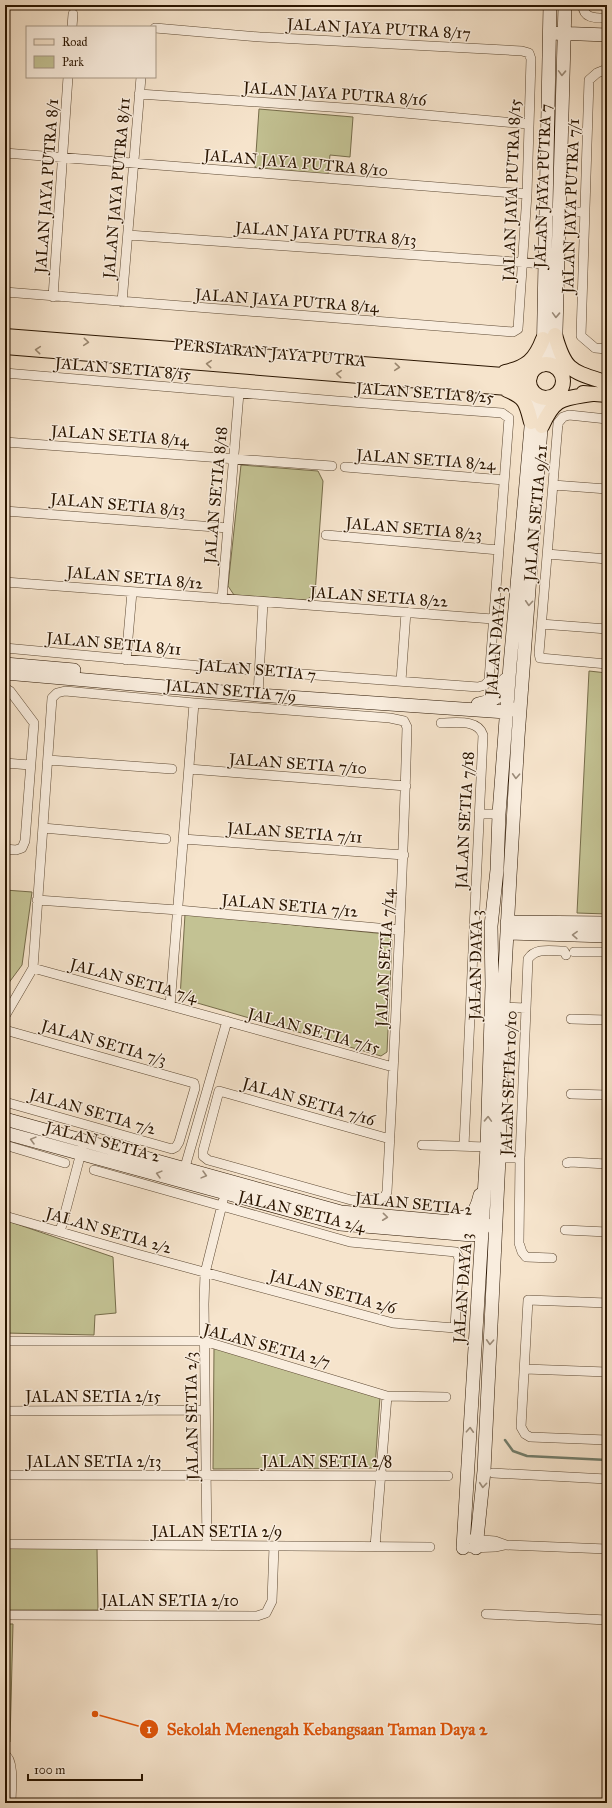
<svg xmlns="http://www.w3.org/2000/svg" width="612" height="1808" font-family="'IM FELL Great Primer',serif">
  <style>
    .green { fill: #c3c293; stroke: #766c4a }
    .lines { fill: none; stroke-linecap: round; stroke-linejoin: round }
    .stream { stroke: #707b6a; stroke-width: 2.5 }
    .street-casing { stroke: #5d4933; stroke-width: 10 }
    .secondary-casing { stroke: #2a1500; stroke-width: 14 }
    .primary-casing { stroke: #2a1500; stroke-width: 16 }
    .street { stroke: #f9edde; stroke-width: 9 }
    .secondary { stroke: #f9edde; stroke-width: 13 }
    .primary { stroke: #f6e4cc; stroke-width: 14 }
    .oneway { stroke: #9c8c7a }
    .oneway2 { stroke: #9a8770 }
    .labels { text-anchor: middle; stroke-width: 3; stroke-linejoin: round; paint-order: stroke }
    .street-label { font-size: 16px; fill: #2a1500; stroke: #f9edde }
    .leader { fill: none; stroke: #de560b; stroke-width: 1.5 }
    .callout-dot { fill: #de560b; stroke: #f9edde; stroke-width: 1.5 }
    .mark-label { font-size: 12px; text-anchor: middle; font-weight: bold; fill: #fff }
    .callout-label { font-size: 17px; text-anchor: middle; font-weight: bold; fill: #de560b; stroke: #f9edde; stroke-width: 3; stroke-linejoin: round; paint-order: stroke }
  </style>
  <rect width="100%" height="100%" fill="#f6e4cc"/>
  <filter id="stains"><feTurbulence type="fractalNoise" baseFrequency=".005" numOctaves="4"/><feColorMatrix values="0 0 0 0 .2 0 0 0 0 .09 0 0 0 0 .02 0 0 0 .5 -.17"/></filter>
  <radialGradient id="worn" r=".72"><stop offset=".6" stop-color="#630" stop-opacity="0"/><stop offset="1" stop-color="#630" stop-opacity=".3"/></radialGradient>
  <path class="green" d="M259 109 353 117 350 157 330 155 328 174 255 168Z
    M241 465 318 471 323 481 315 594 306 600 234 595 228 586Z
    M589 671 607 673V914L577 913Z
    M5 890 32 892 22 965 5 988Z
    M185 914 386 934 392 940 387 1052 381 1056 180 998Z
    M5 1220 113 1257 116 1313 95 1315 94 1335 5 1333Z
    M214 1348 380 1397 375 1468 213 1469Z
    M5 1548H97L98 1610H5Z
    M5 1624H13L10 1742H5Z"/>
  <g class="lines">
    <path class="stream" d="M505 1440 513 1451 527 1456 607 1460"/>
    <g class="street-casing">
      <path id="street" d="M583 5C583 19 596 18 607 18
        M72 27 73 14
        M607 69 597 73 589 80 581 336 595 348 607 349
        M139 94 359 109 528 124
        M5 153 527 194
        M555 212H585
        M128 235 545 264
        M5 292 513 332 518 329 527 194 531 59 529 53 522 51 260 37 155 28
        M53 297 68 77
        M122 302 141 77
        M5 373 337 401 502 413 509 418 489 680 485 685 478 687 275 672
        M607 419 569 415 563 417 558 423 539 653 540 658 607 664
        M5 442 332 466
        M345 467 504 480
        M553 485 607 489
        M5 511 228 528
        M326 535 499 550
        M547 554 607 559
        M5 582 493 619
        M222 599 239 393
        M541 624 607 629
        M5 648 244 670
        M126 660 132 592
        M401 681 406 612
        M5 688 10 691 34 723 25 841 22 848 16 850 5 849
        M258 695 263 602
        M441 723C456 723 478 719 483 735L464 1146
        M48 760 172 769
        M5 763 30 765
        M189 769 406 786
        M479 814H499
        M43 828 166 839
        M183 839 404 855
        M37 900 178 910 400 930
        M574 952H607
        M33 968 393 1067
        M170 1006 194 703
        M503 1007 526 1008
        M5 1016 33 968 52 698 57 693 65 691 194 703 390 718 404 721 407 727C403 882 395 1037 387 1192L385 1196 378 1200H351L208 1160 203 1156V1151L219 1091 390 1139
        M571 1019 607 1020
        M5 1030 190 1082 194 1083 195 1088 179 1142 176 1147 172 1149 5 1102
        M571 1094 607 1095
        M5 1145 65 1163
        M422 1145 487 1147
        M499 1158H520
        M567 1163 570 1162 607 1164
        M183 1174 227 1021
        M5 1216 137 1254 393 1323 455 1328 459 1258 456 1252 350 1242 94 1170
        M565 1230 607 1232
        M60 1232 82 1149
        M552 1258 526 1257 522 1252 519 1243 520 1158 528 959C536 947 551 951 564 951L566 955
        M607 1303 528 1300 521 1427 525 1434 530 1437 607 1440
        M5 1341H204L387 1396 446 1397
        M525 1369 607 1372
        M5 1411 205 1410
        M493 1473 607 1479
        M5 1475 448 1476
        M471 1539 495 1541 506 1545 607 1549
        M5 1544 430 1547
        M207 1546 204 1304 205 1273 223 1201
        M375 1547 387 1396
        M471 1548 495 1547 504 1545
        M486 1614 607 1620
        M5 1615 257 1616 266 1613 272 1601 274 1546
        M5 1755C15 1760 11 1792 11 1803"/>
    </g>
    <g class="secondary-casing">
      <path id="secondary" d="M555 33 607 35
        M543 365 550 5
        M555 367 565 5
        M5 664 74 670
        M5 673 258 695 506 712 513 709
        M478 704C496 700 500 698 505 680
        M507 922 607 923
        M507 933 607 936
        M5 1119 341 1212 474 1224 483 1229
        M5 1133 340 1224 472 1235 487 1225
        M454 1218C472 1218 476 1212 480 1195
        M463 1548 487 1147 492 986 491 926 497 870 499 814 510 665 534 393
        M476 1548 484 1471 499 1158 503 1007 510 876 518 737 542 415 548 397"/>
    </g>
    <g class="primary-casing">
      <path id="primary" d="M555 335C565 371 571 371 605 382
        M5 336 530 377
        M5 347 531 390
        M529 381a17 17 0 1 1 34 0a17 17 0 1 1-34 0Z
        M505 372C527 367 535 360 543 339
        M507 390C526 398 526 403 531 422
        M583 393 607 395
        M542 426C555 397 562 399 592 394"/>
    </g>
    <use href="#street" class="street"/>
    <use href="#secondary" class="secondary"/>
    <use href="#primary" class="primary"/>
  </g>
  <defs><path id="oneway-chevron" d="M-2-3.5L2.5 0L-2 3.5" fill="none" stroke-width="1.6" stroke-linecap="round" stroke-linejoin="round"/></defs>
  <g class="oneway">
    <use href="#oneway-chevron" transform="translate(562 73) rotate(92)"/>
    <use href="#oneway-chevron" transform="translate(556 315) rotate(92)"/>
    <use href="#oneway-chevron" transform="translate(529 603) rotate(94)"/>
    <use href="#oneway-chevron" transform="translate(516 776) rotate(93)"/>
    <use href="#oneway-chevron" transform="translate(575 935) rotate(-178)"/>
    <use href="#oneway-chevron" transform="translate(488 1119) rotate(-88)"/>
    <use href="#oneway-chevron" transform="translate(33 1140) rotate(-165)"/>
    <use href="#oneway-chevron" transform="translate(159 1174) rotate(-165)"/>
    <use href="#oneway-chevron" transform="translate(204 1175) rotate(15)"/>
    <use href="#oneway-chevron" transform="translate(385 1217) rotate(6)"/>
    <use href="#oneway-chevron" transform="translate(490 1342) rotate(93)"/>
    <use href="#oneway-chevron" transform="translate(470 1430) rotate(-87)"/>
    <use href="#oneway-chevron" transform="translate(483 1485) rotate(95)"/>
  </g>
  <g class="oneway2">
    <use href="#oneway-chevron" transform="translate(86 342) rotate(5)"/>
    <use href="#oneway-chevron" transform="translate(38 350) rotate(-175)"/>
    <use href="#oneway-chevron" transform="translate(209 364) rotate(-175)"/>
    <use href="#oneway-chevron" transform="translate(397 367) rotate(5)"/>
    <use href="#oneway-chevron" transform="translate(339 374) rotate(-175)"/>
  </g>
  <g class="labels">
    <g class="street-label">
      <text transform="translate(379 28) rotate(3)" y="6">JALAN JAYA PUTRA 8/17</text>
      <text transform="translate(335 93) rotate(4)" y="6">JALAN JAYA PUTRA 8/16</text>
      <text transform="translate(296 162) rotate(5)" y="6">JALAN JAYA PUTRA 8/10</text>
      <text transform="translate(46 186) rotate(-86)" y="6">JALAN JAYA PUTRA 8/1</text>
      <text transform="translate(542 186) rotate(-88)" y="6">JALAN JAYA PUTRA 7</text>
      <text transform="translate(116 188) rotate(-85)" y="6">JALAN JAYA PUTRA 8/11</text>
      <text transform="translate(511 190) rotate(-88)" y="6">JALAN JAYA PUTRA 8/15</text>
      <text transform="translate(570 206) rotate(-88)" y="6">JALAN JAYA PUTRA 7/1</text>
      <text transform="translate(326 233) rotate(4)" y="6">JALAN JAYA PUTRA 8/13</text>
      <text transform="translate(287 300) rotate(4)" y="6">JALAN JAYA PUTRA 8/14</text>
      <text transform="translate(270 352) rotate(5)" y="6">PERSIARAN JAYA PUTRA</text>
      <text transform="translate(123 368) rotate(5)" y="6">JALAN SETIA 8/15</text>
      <text transform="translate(425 392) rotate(4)" y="6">JALAN SETIA 8/25</text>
      <text transform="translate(120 435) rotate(4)" y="6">JALAN SETIA 8/14</text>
      <text transform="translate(426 459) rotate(4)" y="6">JALAN SETIA 8/24</text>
      <text transform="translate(215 495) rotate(-85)" y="6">JALAN SETIA 8/18</text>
      <text transform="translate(118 504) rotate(5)" y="6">JALAN SETIA 8/13</text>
      <text transform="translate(535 513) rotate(-85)" y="6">JALAN SETIA 9/21</text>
      <text transform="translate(414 528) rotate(5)" y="6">JALAN SETIA 8/23</text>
      <text transform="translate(135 577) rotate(5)" y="6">JALAN SETIA 8/12</text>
      <text transform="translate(379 596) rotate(4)" y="6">JALAN SETIA 8/22</text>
      <text transform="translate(495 641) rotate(-85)" y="6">JALAN DAYA 3</text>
      <text transform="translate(114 643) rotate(5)" y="6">JALAN SETIA 8/11</text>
      <text transform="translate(257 669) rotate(5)" y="6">JALAN SETIA 7</text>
      <text transform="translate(231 690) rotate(5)" y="6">JALAN SETIA 7/9</text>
      <text transform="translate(298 763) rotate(4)" y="6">JALAN SETIA 7/10</text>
      <text transform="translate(464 820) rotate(-87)" y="6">JALAN SETIA 7/18</text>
      <text transform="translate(295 832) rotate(4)" y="6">JALAN SETIA 7/11</text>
      <text transform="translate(290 905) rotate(5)" y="6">JALAN SETIA 7/12</text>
      <text transform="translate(384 958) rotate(-87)" y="6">JALAN SETIA 7/14</text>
      <text transform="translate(475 965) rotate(-89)" y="6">JALAN DAYA 3</text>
      <text transform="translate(134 980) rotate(15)" y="6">JALAN SETIA 7/4</text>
      <text transform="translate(314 1030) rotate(15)" y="6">JALAN SETIA 7/15</text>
      <text transform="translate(104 1042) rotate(16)" y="6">JALAN SETIA 7/3</text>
      <text transform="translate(508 1083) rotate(-88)" y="6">JALAN SETIA 10/10</text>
      <text transform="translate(309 1101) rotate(16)" y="6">JALAN SETIA 7/16</text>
      <text transform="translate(93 1111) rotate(16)" y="6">JALAN SETIA 7/2</text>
      <text transform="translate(103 1141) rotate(15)" y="6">JALAN SETIA 2</text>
      <text transform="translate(414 1203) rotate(6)" y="6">JALAN SETIA 2</text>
      <text transform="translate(302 1211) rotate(14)" y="6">JALAN SETIA 2/4</text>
      <text transform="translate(109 1230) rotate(16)" y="6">JALAN SETIA 2/2</text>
      <text transform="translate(462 1288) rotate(-86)" y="6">JALAN DAYA 3</text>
      <text transform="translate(333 1291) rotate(15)" y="6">JALAN SETIA 2/6</text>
      <text transform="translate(267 1345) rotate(15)" y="6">JALAN SETIA 2/7</text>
      <text x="93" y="1402">JALAN SETIA 2/15</text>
      <text transform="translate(191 1416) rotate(-91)" y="6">JALAN SETIA 2/3</text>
      <text x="94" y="1467">JALAN SETIA 2/13</text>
      <text x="327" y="1467">JALAN SETIA 2/8</text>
      <text x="217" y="1537">JALAN SETIA 2/9</text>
      <text x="170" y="1606">JALAN SETIA 2/10</text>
    </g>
  </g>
  <path class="leader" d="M95 1714L149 1729"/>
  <g class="callout-dot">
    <circle cx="95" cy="1714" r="4"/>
    <circle cx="149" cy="1729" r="10"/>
  </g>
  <g class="mark-label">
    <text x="149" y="1733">1</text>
  </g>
  <g class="callout-label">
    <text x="327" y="1735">Sekolah Menengah Kebangsaan Taman Daya 2</text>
  </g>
  <rect width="612" height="1808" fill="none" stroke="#f6e4cc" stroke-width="20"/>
  <rect x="6" y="6" width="600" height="1796" fill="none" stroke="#2a1500" stroke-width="2"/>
  <rect x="10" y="10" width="592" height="1788" fill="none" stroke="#2a1500"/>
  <rect x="26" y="26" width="130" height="52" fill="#f9edde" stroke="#a69785"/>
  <rect x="34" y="39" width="20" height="6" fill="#f6e4cc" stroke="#a69785"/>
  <text x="62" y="46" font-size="12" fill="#2a1500">Road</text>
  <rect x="34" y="56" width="20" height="12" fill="#c3c293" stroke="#a69785"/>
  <text x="62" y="66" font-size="12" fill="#2a1500">Park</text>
  <path d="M28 1774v6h114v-6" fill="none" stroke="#2a1500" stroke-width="2"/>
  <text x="34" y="1774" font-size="12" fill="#2a1500" stroke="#f9edde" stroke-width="3" paint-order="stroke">100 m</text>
  <rect width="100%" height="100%" filter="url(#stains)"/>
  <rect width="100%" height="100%" fill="url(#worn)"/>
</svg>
